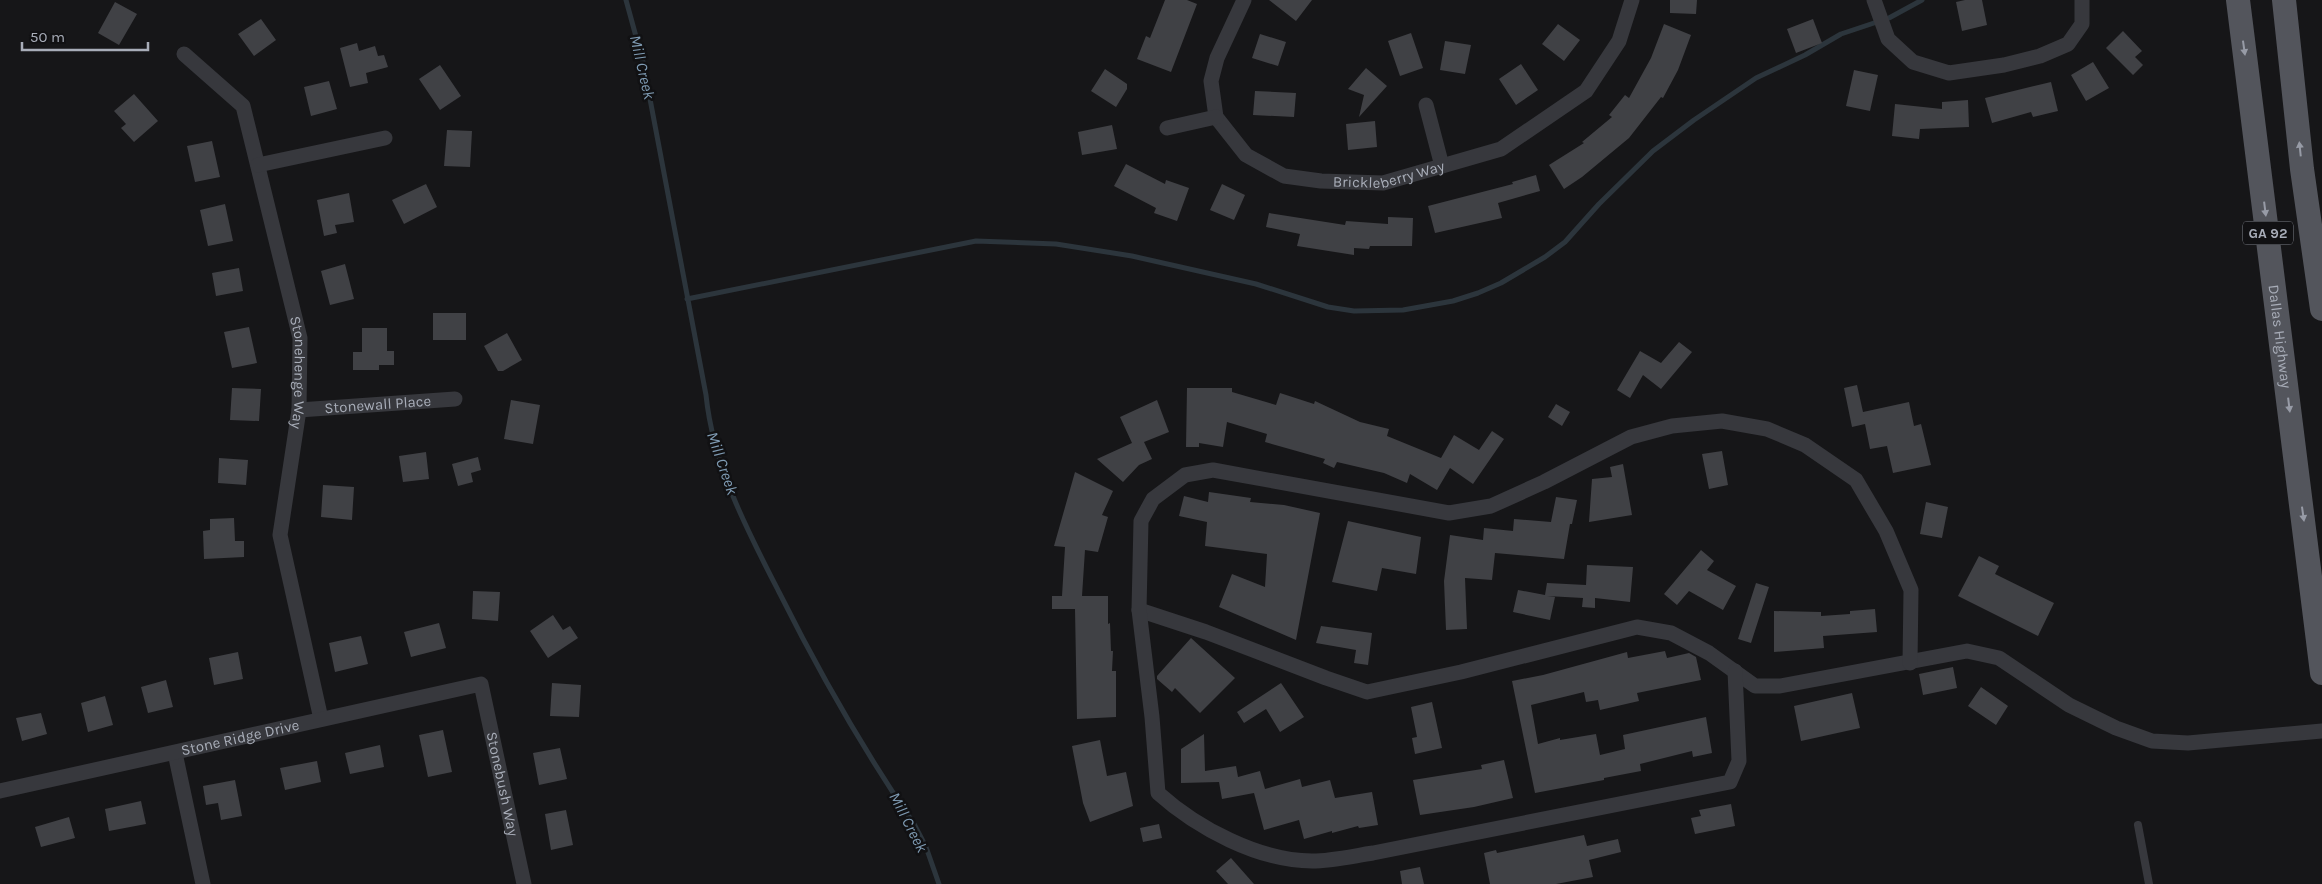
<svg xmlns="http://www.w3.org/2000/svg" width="2322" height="884" font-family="Karla,sans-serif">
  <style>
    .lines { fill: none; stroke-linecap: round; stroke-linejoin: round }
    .stream { stroke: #2c353c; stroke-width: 5 }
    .building { fill: #404145 }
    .lane { stroke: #37383d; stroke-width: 8 }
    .street { stroke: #37383d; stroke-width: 15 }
    .primary { stroke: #53555c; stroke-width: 24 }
    .oneway { fill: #979ba6 }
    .labels { text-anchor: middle; stroke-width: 5; stroke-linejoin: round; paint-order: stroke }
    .shield { fill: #111113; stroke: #7b7e86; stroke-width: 1 }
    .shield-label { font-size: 14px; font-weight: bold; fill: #a8adb8 }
    .street-label { font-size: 15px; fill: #a8adb8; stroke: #111113 }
    .water-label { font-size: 16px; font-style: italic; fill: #7f9bb3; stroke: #111113 }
  </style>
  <rect width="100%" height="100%" fill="#161618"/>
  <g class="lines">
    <path class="stream" d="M626 0 643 62 706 395C713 465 747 530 779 592 819 672 864 751 914 824L926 847 939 884
      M687 299 976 241 1056 244 1132 256 1256 284 1328 307 1354 311 1403 310 1453 301 1478 293 1501 283 1545 257 1565 242 1599 204 1653 151 1694 120 1756 78 1805 55 1841 34 1889 18 1922 0"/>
  </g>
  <path class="building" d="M1165 0H1187L1197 4 1171 72 1137 59 1146 36 1150 38Z
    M1269 0H1312L1296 21Z
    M1670 0H1697L1696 14 1670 13Z
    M1965 0H1982L1987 25 1962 31 1956 2Z
    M115 2 137 14 119 45 98 33Z
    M261 19 276 40 254 56 238 34Z
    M1813 19 1822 43 1796 53 1787 29Z
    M1558 24 1580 40 1564 61 1542 44Z
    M1664 24 1691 35 1678 70 1663 98 1661 97 1629 138 1582 177 1564 189 1549 165 1584 143 1582 142 1612 117 1609 115 1625 95 1629 98 1651 58Z
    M2123 31 2142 51 2135 57 2143 65 2133 75 2106 48Z
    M1411 33 1423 68 1400 76 1388 41Z
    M1260 34 1286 42 1278 66 1252 58Z
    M1445 41 1471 45 1465 74 1440 70Z
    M357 43 359 51 375 46 378 56 384 55 388 67 366 73 368 83 350 87 340 48Z
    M2093 62 2109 88 2086 101 2071 75Z
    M1521 64 1538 90 1516 105 1499 79Z
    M440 65 461 96 440 110 419 79Z
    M1366 68 1387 86 1359 117 1364 95 1348 89Z
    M1105 69 1127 84V89L1116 107 1091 91Z
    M1854 70 1878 75 1870 111 1846 106Z
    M329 81 337 109 311 116 304 87Z
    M2051 82 2058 111 2033 117 2031 112 1992 123 1985 98Z
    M1255 91 1296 93 1294 117 1253 115Z
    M134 94 158 121 134 142 121 128 126 124 114 111Z
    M1968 100 1969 127 1920 129 1919 139 1892 136 1895 104 1942 109V102Z
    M1375 121 1377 147 1348 150 1346 124Z
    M1112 125 1117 149 1082 155 1078 132Z
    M447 130 472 131 470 167 444 166Z
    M212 141 220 177 195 182 187 146Z
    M1126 164 1165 184 1166 180 1189 188 1177 221 1154 213 1156 208 1114 186Z
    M1536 175 1540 191 1498 203 1502 218 1435 233 1428 206 1513 184 1512 182Z
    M426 184 437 207 404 224 392 200Z
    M1222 184 1245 195 1234 220 1210 210Z
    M349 193 354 222 335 225 337 233 324 236 317 200Z
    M225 204 233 241 208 246 200 210Z
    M1269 213 1345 225 1346 221 1388 224V217L1413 218 1412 246H1370L1369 249 1354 248V255L1297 246 1300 234 1266 227Z
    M345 264 354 299 330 305 321 271Z
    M239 268 243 291 216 296 212 273Z
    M433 313H466V340H433Z
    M249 327 257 363 232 368 224 332Z
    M362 328H387V351H394V365H379V370H353V352H362Z
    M507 333 522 360 503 371H498L484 346Z
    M1679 342 1692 352 1661 389 1643 375 1630 398 1617 390 1640 351 1661 363Z
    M1857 385 1863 412 1909 402 1914 426 1921 424 1931 465 1893 473 1887 446 1870 449 1865 424 1852 427 1844 388Z
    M232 388 261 389 259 421 230 420Z
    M1187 388H1232V392L1276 405 1280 393 1314 404 1315 401 1360 422 1389 429 1387 436 1441 458 1454 435 1479 450 1492 431 1504 439 1473 484 1450 468 1437 490 1410 474 1407 483 1384 473 1337 462 1334 468 1323 463 1325 459 1265 442 1267 434 1227 422 1223 447 1199 443V447H1186Z
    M511 400 540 405 533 444 504 439Z
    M1157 400 1169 432 1144 442 1152 459 1139 465 1123 482 1097 459 1132 443 1120 417Z
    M1556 404 1570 412 1562 426 1548 417Z
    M1722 451 1728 485 1709 489 1702 454Z
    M426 452 429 479 403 482 399 456Z
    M478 457 481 470 471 473 473 482 458 486 452 464Z
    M219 458 248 460 246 485 218 483Z
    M1623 464 1632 515 1589 522 1592 479 1612 477 1610 467Z
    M1075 472 1113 491 1102 515 1108 517 1098 552 1085 550 1082 596H1108V624L1110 623 1111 651H1113L1112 671H1116V717L1077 719 1075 609H1052V596H1062L1065 547 1054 546Z
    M323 485 354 487 352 520 321 517Z
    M1209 492 1251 498 1250 502 1284 505 1320 513 1296 640 1219 607 1232 574 1265 587 1267 554 1205 546 1207 522 1179 516 1184 496 1208 502Z
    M1556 497 1577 500 1572 524H1570L1564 559 1495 553 1492 580 1465 578 1467 629 1446 630 1444 581 1450 535 1483 540 1484 528 1513 531 1514 519 1551 522Z
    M1926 502 1948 507 1942 538 1920 534Z
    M234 518 235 541H244V557L204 559 203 531 210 530V519Z
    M1348 521 1421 537 1416 574 1382 568 1377 591 1332 582Z
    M1701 550 1714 561 1707 570 1736 586 1723 610 1689 591 1677 605 1664 594Z
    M1979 556 1999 566 1995 574 2054 603 2038 636 1958 596Z
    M1587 565 1633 567 1630 602 1595 598V608L1582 607 1583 598 1547 596 1555 597 1550 620 1513 612 1518 590 1545 595 1547 583 1586 585Z
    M1756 583 1769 587 1751 643 1738 639Z
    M473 591 500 592 498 621 472 619Z
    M1875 609 1877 632 1823 636 1824 648 1774 652V611L1821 612V616L1850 614V611Z
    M553 615 563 630 570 626 578 638 548 658 530 631Z
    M439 623 446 648 411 657 404 632Z
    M1321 626 1372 633 1368 665 1354 663 1356 650 1316 643Z
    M361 636 368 664 335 672 329 643Z
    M1191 638 1235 678 1200 713 1175 688 1172 692 1157 679V676Z
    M1665 651 1667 658 1689 653 1696 657 1701 680 1637 693 1639 701 1600 710 1598 700 1586 702 1584 692 1531 705 1538 744 1560 738V740L1596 734 1600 755 1625 749 1623 735 1706 717 1712 753 1693 757 1692 751 1640 764 1641 771 1604 778V780L1535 793 1512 681 1543 675 1627 652 1628 658Z
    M238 652 243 679 214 685 209 658Z
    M1953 667 1957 688 1923 695 1919 674Z
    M166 680 173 707 148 713 141 687Z
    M552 683 581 685 579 717 550 716Z
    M1281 683 1304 717 1280 732 1266 709 1244 723 1237 712Z
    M1981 687 2008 706 1996 725 1968 706Z
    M1852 693 1860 728 1801 741 1794 706Z
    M105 696 113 725 88 732 81 703Z
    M1432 702 1442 748 1415 754 1412 738 1417 737 1411 707Z
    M41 713 47 734 22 741 16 718Z
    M443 730 452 772 428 777 419 735Z
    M1204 734 1205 771 1236 766 1238 777 1260 771 1265 789 1300 779 1302 787 1330 780 1335 798 1372 792 1378 825 1359 828 1358 826 1332 833V831L1304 839 1299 820 1264 830 1254 793 1222 799 1219 782 1181 783V749Z
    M1100 740 1107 776 1126 772 1133 806 1090 822 1083 803 1072 746Z
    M380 745 384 767 350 774 345 753Z
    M560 748 567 779 539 785 533 753Z
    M1504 760 1513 798 1474 807 1420 815 1413 780 1482 769 1481 765Z
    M317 761 321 782 285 790 280 768Z
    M235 780 242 816 221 820 218 803 206 805 203 786Z
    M141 801 146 824 109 831 105 809Z
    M1731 804 1735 826 1695 834 1691 818 1701 816 1699 810Z
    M566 810 573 845 551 850 545 814Z
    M69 817 75 838 41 847 35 827Z
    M1159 824 1162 838 1143 842 1140 828Z
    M1584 835 1587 846 1618 839 1621 852 1589 860 1593 877 1556 884H1490L1484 853 1496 850 1497 853Z
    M1231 858 1254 884H1228L1216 871Z
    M1420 867 1424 884H1402L1400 871Z"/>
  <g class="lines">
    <path class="lane" d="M2138 825 2149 884"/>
    <g class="street">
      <path id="s1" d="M1244 0 1217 58 1211 81 1216 117 1246 155 1284 176 1321 181 1383 183 1501 149 1586 91 1619 41 1632 0"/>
      <path d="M1874 0 1888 39 1913 62 1949 73 2004 65 2040 56 2068 44 2082 24V0"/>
      <path id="s2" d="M184 54 243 106 300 338 299 410 280 535 321 719"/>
      <path d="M1426 105 1442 166"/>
      <path d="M1167 128 1216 117"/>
      <path d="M258 165 385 138"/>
      <path id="s3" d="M299 410 455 399"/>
      <path d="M1139 610 1206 632 1326 678 1367 692 1461 672 1637 627 1671 633 1709 653 1755 686H1780L1967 651 1999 658 2069 705 2116 728 2152 741 2188 743 2322 731"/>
      <path d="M1735 671 1739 761 1730 782 1373 853C1353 856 1332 861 1312 861 1259 861 1197 828 1158 793L1152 717 1139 610 1141 521 1153 499 1185 475 1213 470 1449 513 1491 506 1544 482 1631 437 1672 426 1722 421 1767 429 1805 445 1856 480 1886 531 1911 590 1910 663"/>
      <path d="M175 753 203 884"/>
      <path id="s4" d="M0 791 481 684 524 884"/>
    </g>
    <g class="primary">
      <path id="s5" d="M2238 0 2322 673"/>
      <path d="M2284 0 2302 169 2322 309"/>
    </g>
  </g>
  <defs><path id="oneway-solid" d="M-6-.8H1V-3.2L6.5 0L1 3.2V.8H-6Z" transform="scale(1.25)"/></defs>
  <g class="oneway">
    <use href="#oneway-solid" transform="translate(2244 48) rotate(82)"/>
    <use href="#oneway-solid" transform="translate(2300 149) rotate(-96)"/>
    <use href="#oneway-solid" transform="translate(2265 209) rotate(83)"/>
    <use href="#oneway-solid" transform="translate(2289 405) rotate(83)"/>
    <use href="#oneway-solid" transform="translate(2303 514) rotate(82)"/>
  </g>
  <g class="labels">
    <rect class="shield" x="2243" y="221.5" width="50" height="23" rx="4"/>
    <g class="shield-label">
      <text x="2268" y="238">GA 92</text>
    </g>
    <g class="street-label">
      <text dy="5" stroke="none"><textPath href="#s1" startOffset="322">Brickleberry Way</textPath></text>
      <text dy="5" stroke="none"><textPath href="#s5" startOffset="339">Dallas Highway</textPath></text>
      <text dy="5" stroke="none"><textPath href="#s2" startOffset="352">Stonehenge Way</textPath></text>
      <text dy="5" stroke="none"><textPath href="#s3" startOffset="79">Stonewall Place</textPath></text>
      <text dy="5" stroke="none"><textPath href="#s4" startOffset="246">Stone Ridge Drive</textPath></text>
      <text dy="5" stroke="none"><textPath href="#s4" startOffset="595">Stonebush Way</textPath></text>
    </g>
    <g class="water-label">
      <text transform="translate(643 67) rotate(77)" y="6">Mill Creek</text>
      <text transform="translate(723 463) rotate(71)" y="6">Mill Creek</text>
      <text transform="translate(909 822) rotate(63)" y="6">Mill Creek</text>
    </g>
  </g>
  <path d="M22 42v8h126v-8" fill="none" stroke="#a8adb8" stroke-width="2.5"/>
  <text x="30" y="42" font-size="15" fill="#a8adb8" stroke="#111113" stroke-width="4" paint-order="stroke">50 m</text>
</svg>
